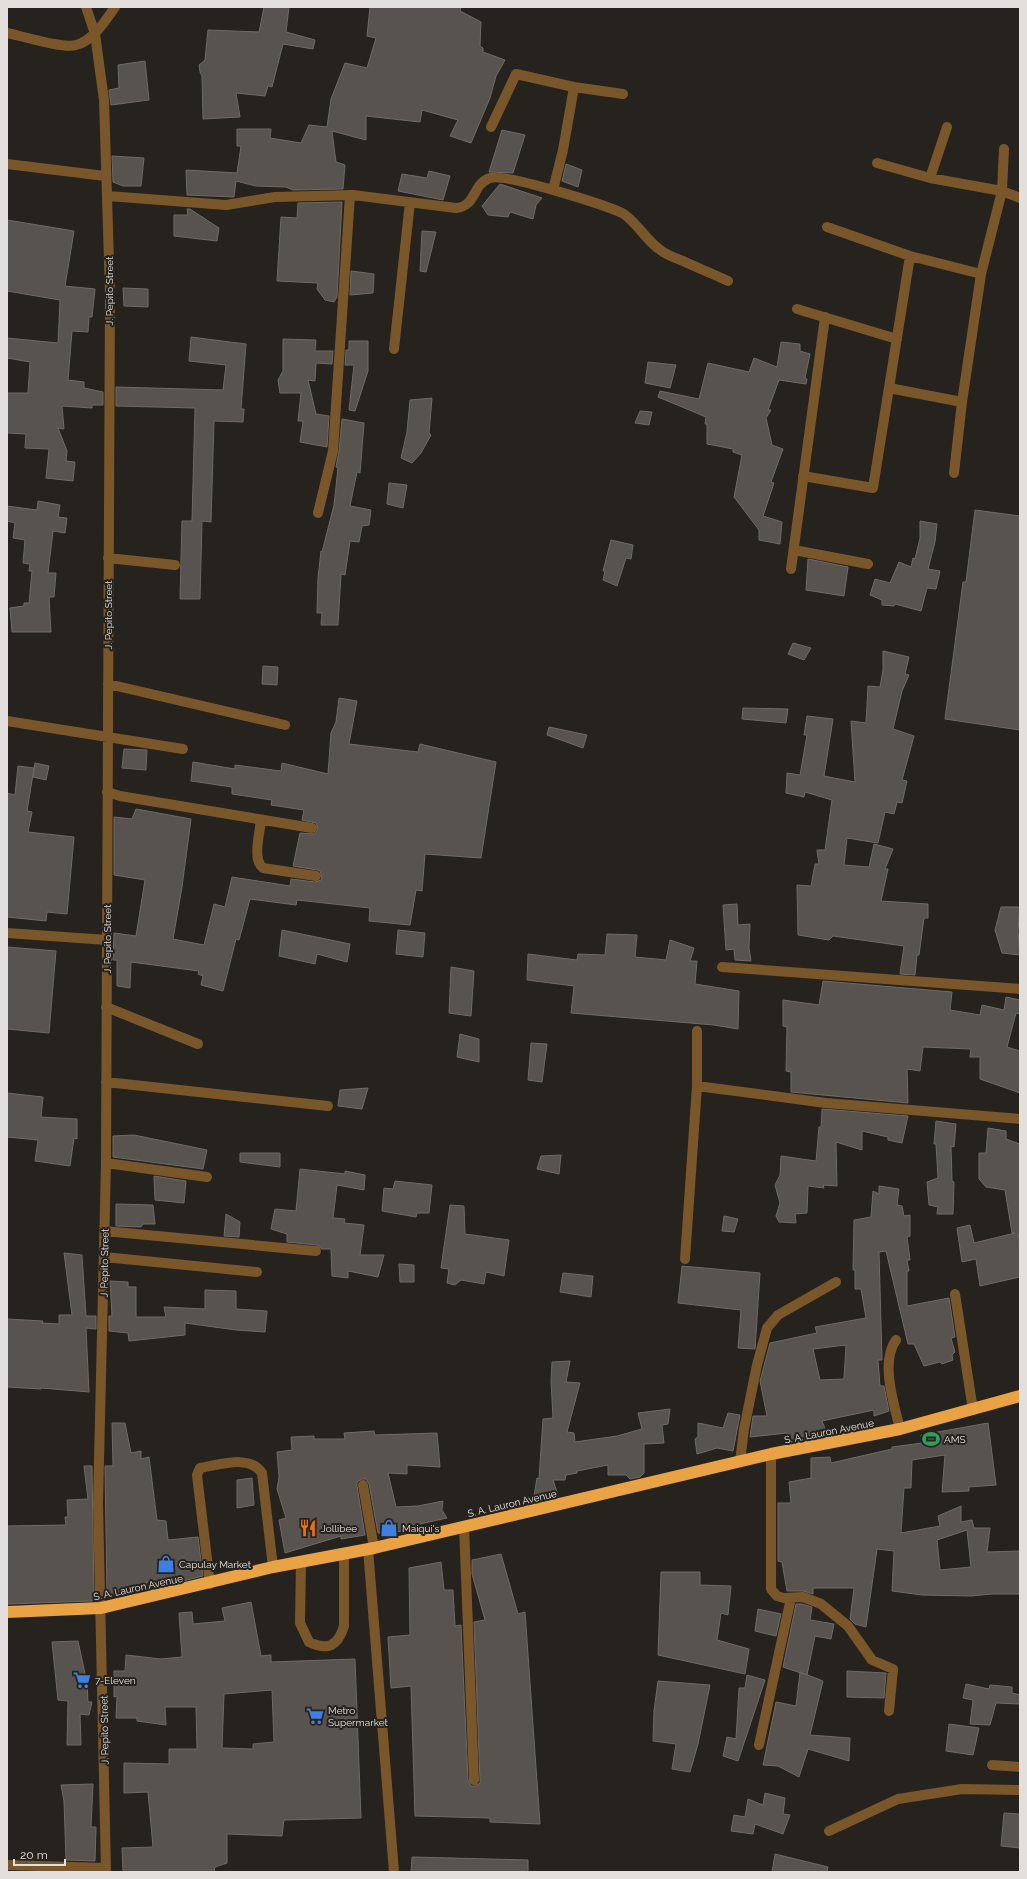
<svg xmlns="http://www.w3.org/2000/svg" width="1027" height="1879" font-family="Raleway,sans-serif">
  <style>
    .building { fill: #59534f; stroke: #6f6a65; fill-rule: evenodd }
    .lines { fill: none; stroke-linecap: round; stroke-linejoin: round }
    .minor { stroke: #7a572a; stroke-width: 10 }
    .highway { stroke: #e9a244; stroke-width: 12 }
    .labels { text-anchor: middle; stroke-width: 4; stroke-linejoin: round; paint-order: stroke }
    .street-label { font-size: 10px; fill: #e2dfdc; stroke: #26221e }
    .poi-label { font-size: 10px; fill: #e2dfdc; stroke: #26221e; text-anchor: start }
  </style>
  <rect width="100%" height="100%" fill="#26221e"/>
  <path class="building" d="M264 7H289L286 32 315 40 313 49 283 44 272 87 268 86 265 96 236 93 240 117 203 119 202 76 200 72 199 65 205 60 208 30 259 32Z
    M370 7H461L460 11 481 22 480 46 483 48V52L505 60 496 76 490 98 471 143 450 136 458 120 422 110 420 122 366 116V140L332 131 336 162 345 165 343 189 293 190 286 187 256 186 236 181 234 197 187 195 186 170 237 173 241 146H237V129H271L270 138 301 143 309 125 327 127 331 99 345 63 367 68 376 38 367 36Z
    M145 61 149 100 111 105 109 90 119 88 118 65Z
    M502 130 525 135 513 173 489 172Z
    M112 156 144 158 141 186H123L113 182Z
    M566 164 582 170 578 187 562 181Z
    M429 171 450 176 443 200 398 191 402 174 427 178Z
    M500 184 542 198 536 205 533 219 510 212 508 217 488 215 482 206Z
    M342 202 337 297 334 302 325 300 317 289 318 283 277 281 281 217 297 218 298 203Z
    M187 209H190L219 228 217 241 174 236V215H188Z
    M7 220 74 231 65 286 95 289 92 317H89L88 332 72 331 68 380 84 382V388L103 392V405H92V408L62 406 64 429 58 428 67 451 66 461 75 462 73 481 46 478 49 449 25 448 26 434 7 433V393H28L30 362 7 358V338L58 343 60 300 7 291Z
    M422 231 436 232 426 272 420 271Z
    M351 271 374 274 373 293 350 295Z
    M123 288 148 289V307L124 306Z
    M191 337 246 344 241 409H244L243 422 214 421 211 522 202 521 200 599H180L182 521H192L195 408 116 406V387L223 390 226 365 189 361Z
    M283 339 316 340 315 351H333L332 364 316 363 315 381 308 380 316 414 329 416 327 447 300 442 303 421H298L301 393H280L278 380 283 371Z
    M349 341H368V371L355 411 349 410 354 365H345L346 350H349Z
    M781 342 800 344V351L810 354 805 378 807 379 806 384 779 380 768 410H771L766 418 772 445 783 449 771 482 774 483 763 516 782 522 780 544 759 540V530L734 497 742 455 733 452V449L707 444V424H705L706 417 658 397 660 391 699 399 708 363 749 372 754 358 777 367Z
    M648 362 676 365 670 388 645 383Z
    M432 398 429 433 431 435 421 453 412 463 401 458 407 432 410 400Z
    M640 411 652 412 649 425 635 423Z
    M342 419 364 423 360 473 357 472 350 506 371 510 369 525 362 526 359 542 350 541 345 575 341 574 338 625H321L322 613H317L318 578 321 551 322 552 334 505 338 468 336 467 339 451Z
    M389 483 407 485 403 508 387 504Z
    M38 501 60 505 58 517 67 518 65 533 53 531 48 573H56L54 597H49L51 632H12L10 608 24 606V603H29L32 571H29L30 564 23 563 25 540 13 538 15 523 7 521V506L37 510Z
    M975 510 1020 516V730L945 719 963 582H966Z
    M920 521 937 524 935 542 928 569 940 571 936 589 927 588 921 611 895 604 894 606 882 605V600L870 595 875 579 890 583 899 562 911 567 913 558 915 559 920 538Z
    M611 540 633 545 631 559 626 558 617 586 603 580 605 571H603Z
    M808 559 848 567 844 596 806 590Z
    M793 643 811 648 804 660 788 654Z
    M883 651 909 657 905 674 909 675 902 691 893 729 914 736 902 780 907 781 902 803 897 802 894 814 885 812 878 843 847 838 844 865 869 867 874 844 893 849 885 869H888L881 901 928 904V918H924L919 955H917L915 975 900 974 904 946 833 936 829 940 798 935 797 885 811 886 815 864H819L817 850H825L832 800 805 792 804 797 786 793 787 773 800 775 807 735H804L807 716 833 719 824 776 855 782 851 721 866 723 868 686 880 687 883 670Z
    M263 666 278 667 277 685 262 684Z
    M339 698 357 701 349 744 418 752 420 744 496 762 481 858 425 854 422 891 416 890 410 925 369 921 370 908 297 900 296 905 250 899 239 940 236 939 223 991 201 985 203 976 198 974 199 971 131 962 130 988 117 986V960H113L114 933 136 936 145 880 114 875V817L132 819 136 809 191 819 182 887 173 939 204 945 214 904 225 907 232 877 290 886 291 879 315 882 321 880 322 877 320 871 317 870 293 866 300 833 314 834 318 829 316 823 302 820 304 810 271 805 272 800 232 794V787L191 781 193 762 235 769V765L281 771 282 763 328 774 331 733 336 722Z
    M743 708 788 709 786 723 742 719Z
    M549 727 587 735 583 748 547 735Z
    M124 749 147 750 146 770 122 768Z
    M35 763 49 766 46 780 33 777Z
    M18 766 34 768 27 811 32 812 28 832 74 837 67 914 47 912 46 921 7 917V793L15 795Z
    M737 904 738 925 750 924 749 948 751 961 735 960 734 949 726 950 723 905Z
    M1001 907H1020L1018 931 1020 955 1002 953 995 930Z
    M282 930 350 944 347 962 317 954 315 964 279 956Z
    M398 930 425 933 423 957 396 954Z
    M607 934 637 935 635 957 666 960 670 940 694 948 690 961H697L695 984 739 991 738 1029 714 1025 571 1013 574 986 527 980 528 954 577 960 578 954 605 955Z
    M7 947 56 951 49 1033 7 1029Z
    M451 967 474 971 471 1016 449 1013Z
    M823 981 952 992 950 1010 980 1015 982 1005 1004 1010 1006 997 1020 1000V1014L1016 1013 1007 1047 1020 1051V1093L980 1079V1057H970L971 1049 923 1047 920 1071 907 1069 908 1103 791 1092V1072L786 1071 787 1027 783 1026V1000L819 1005Z
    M460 1034 479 1039V1062L457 1057Z
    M531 1043 547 1044 542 1082 528 1080Z
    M368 1088 362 1109 338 1106 340 1090Z
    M7 1093 43 1097 41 1117 77 1119V1139L74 1138 70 1166 35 1161 38 1140 7 1137Z
    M822 1109 908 1116 902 1143 888 1140V1137L862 1131V1150L836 1142 837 1186 823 1185 824 1188 808 1186 807 1213 795 1214 796 1223 779 1222 776 1216 780 1203 775 1185 780 1175 781 1156 816 1161 819 1127H821Z
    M936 1121 956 1124 954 1147 951 1146 952 1181 954 1182 953 1214H937L938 1207 929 1205 927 1182 938 1178 936 1144H934Z
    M988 1128 1006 1131V1139L1020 1144V1232L1018 1233 1020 1245V1277L980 1286 976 1259 962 1262 957 1228 970 1225 974 1243 1015 1233H1012L1005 1190 986 1187 979 1179V1153H986Z
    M134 1135 207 1150 203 1169 113 1157V1136Z
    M240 1153H280V1167L240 1162Z
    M561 1155 559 1174 537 1169 541 1156Z
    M300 1169 345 1174V1171L365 1175 364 1190 337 1185 333 1218 345 1219 344 1223 364 1225 360 1255H384L378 1277 348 1271V1278L332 1276 331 1249H322L317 1245 287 1242V1234L271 1229 275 1209 296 1211Z
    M154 1176 186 1181 184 1203 155 1200Z
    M395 1181 432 1185 429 1213H417L416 1217 382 1211 384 1188 393 1189Z
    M879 1186 899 1189 897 1205 902 1206 904 1216 910 1215V1236L907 1237 910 1260H907L909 1271H907V1306L949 1298 955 1337 951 1338 955 1352 952 1355 953 1360 942 1364 940 1362 924 1366 914 1344H908L886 1251 879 1252 882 1360H878L880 1386H884L889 1411 874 1416V1410L822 1421 826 1431 809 1433 810 1439 786 1444 787 1433 750 1437 753 1416H767L760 1381 770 1343 817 1333 815 1327 866 1318 861 1289H855V1270H853L854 1220 871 1217 873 1191 879 1194ZM846 1345 844 1379 820 1380 813 1349Z
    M116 1204 153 1205 155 1224H143L141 1227 116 1226Z
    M450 1205 464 1206 465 1234 509 1240 504 1276 486 1272 484 1284 461 1280 455 1285 447 1283 449 1269 441 1268Z
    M226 1214 240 1222 239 1237 224 1236Z
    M724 1216 738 1219 734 1232 722 1231Z
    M64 1253 82 1255 86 1316H96V1329L86 1328 89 1392 41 1388V1389L7 1387V1319L43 1321 42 1323 59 1324V1315H72Z
    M399 1264 414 1265V1282H400Z
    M682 1266 760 1273 755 1349 738 1348 741 1310 678 1303Z
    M563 1273 593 1276 591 1297 560 1292Z
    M110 1281 128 1282V1287H136V1317H166L164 1307 205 1309V1290L236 1291V1309L267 1311 265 1332 236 1330 185 1323V1335L129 1341 128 1333 109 1331V1316H112Z
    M570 1361 566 1382 580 1383 567 1432 574 1433 575 1442 617 1436 642 1429 638 1413 670 1409 668 1424 662 1425 664 1443 644 1444V1473L640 1477 630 1479 626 1475H608V1465L577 1471V1473L566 1475 565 1480H553L558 1495 549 1494 550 1499 546 1500 534 1496 537 1478 539 1479 543 1419 553 1418 551 1381 552 1362Z
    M728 1413 740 1415 733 1451 717 1448 697 1454 695 1439 698 1437V1423L723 1428Z
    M112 1423H125L131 1453 141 1451V1459L149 1457 157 1520 166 1521 168 1540 198 1537 203 1576 170 1584 146 1582 148 1589 107 1597 105 1466H113Z
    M988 1423 996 1485 969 1487V1491L942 1492 945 1455 912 1460 911 1488H904L901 1533 940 1526 938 1516 961 1506V1522L972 1520 974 1528H990L987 1552 1020 1551V1594H992L971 1596 922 1595 892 1591 894 1551 877 1549 866 1627 855 1624 850 1619 854 1588H813V1594L803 1591H787L782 1562 778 1561V1503H791L789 1482 811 1478V1458L830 1457 831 1463 892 1449V1447L922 1443 921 1435ZM967 1530 971 1567 940 1570 937 1540Z
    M374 1431 375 1435 437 1433 440 1467 407 1465V1474L388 1473 396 1507 418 1506 443 1501 442 1510 447 1518 420 1524 402 1529V1531L381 1535 380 1533H378L369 1484 366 1479H362L357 1482V1486L365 1535 341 1539V1536L285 1553 279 1520 286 1518 277 1489 279 1477 277 1452 292 1450 291 1437 314 1436V1439H345L344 1433Z
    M84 1466H92L94 1599 92 1601 7 1604V1526L66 1525 65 1517H68L67 1500 88 1499Z
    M252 1478 254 1505 237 1508V1480Z
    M501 1554 518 1614 525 1612 540 1824 490 1822V1818L415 1816 411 1686 391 1688 388 1637 410 1635 409 1568 441 1562 444 1590H453L455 1626 461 1625 468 1780 471 1786H475L480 1783V1780L474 1622 485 1620 472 1574V1560Z
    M661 1572H700V1585L731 1586 728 1615 721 1613 717 1640 749 1649 745 1674 658 1655Z
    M251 1602 261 1656 271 1655V1662L355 1659 361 1818 284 1820 282 1836 227 1834V1863L215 1867 214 1872H123L122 1848 153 1847 148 1792 124 1793V1763L169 1764V1749H197L196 1707H165L166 1725 137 1721V1718H116L117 1696 114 1697V1671H125L126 1655 161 1659 182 1657 179 1613 192 1612 193 1624 225 1621 222 1608ZM272 1690 274 1742 253 1744V1749L222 1748 224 1694Z
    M796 1604H802L812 1607 810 1620 834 1624 831 1639 815 1636 807 1675 783 1667Z
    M758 1609 781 1614 776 1636 755 1631Z
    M78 1641 87 1683 88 1702H92L89 1715 80 1714 81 1745H67L68 1701 58 1700 52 1642Z
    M847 1671 886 1673 884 1698 847 1697Z
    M800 1672 823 1681 810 1735 850 1738 849 1761 808 1749 799 1777 778 1766 763 1765 776 1702 796 1706Z
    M747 1675 765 1680 738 1761 723 1756 727 1737 736 1739 739 1688H745Z
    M658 1681 710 1685 698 1744 690 1772 672 1769 676 1744 653 1741 654 1711Z
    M966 1684 989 1689 990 1685 1012 1687V1693L1020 1695V1704L996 1703 990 1725 970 1724 973 1700 963 1698Z
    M949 1724 979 1728 973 1755 946 1751Z
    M93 1784 91 1827H96L95 1861 66 1860 64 1801 61 1785Z
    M765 1793 785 1798 783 1814 790 1815 783 1834 755 1824 753 1834 731 1831 734 1815 745 1817 748 1799 763 1805Z
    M1004 1813 1020 1814V1848L1001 1846Z
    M775 1854 828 1867 827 1872H772Z
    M412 1857 528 1860V1872H411Z"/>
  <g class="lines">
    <path class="minor" d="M86 7 95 34 104 100 110 293 106 1163 98 1503 106 1872
      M7 33C22 36 64 49 76 45 93 41 106 20 115 7
      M491 127 516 74 574 87 623 94
      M877 163 930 178 1002 191 1020 198
      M7 164 105 176
      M930 178 947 127
      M553 190 563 150 574 87
      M108 196 226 205 275 197 353 195 456 208C477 206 472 184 490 178 505 173 605 205 622 213 633 218 647 241 659 249 666 255 675 258 683 261 698 268 713 274 728 281
      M827 227 910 256 981 274
      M797 309 897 339
      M394 349 410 202
      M889 388 962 402
      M954 473 962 402 981 274 1002 191 1004 149
      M803 476 873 488 910 256
      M318 513 333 451 350 195
      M794 550 868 564
      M108 558 175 565
      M791 569 825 317
      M108 684 285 725
      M7 721 183 749
      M107 792 120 796 312 828
      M261 820C260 832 252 860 263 868L316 876
      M7 933 107 940
      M722 967 1020 989
      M106 1007 198 1044
      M106 1082 328 1106
      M697 1086 826 1103 1020 1119
      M106 1163 207 1177
      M104 1231 316 1251
      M104 1257 257 1272
      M685 1259 697 1086V1031
      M955 1294 973 1410
      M896 1340C880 1362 894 1404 900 1429
      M771 1454V1589L777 1596 784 1598 803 1597 821 1604 848 1626 872 1660 893 1669 889 1711
      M740 1462 744 1429 757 1365 767 1328 778 1315 836 1282
      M363 1485 374 1548
      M464 1526 474 1780
      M368 1549 394 1872
      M301 1562 300 1623 309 1642C328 1651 338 1646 344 1626V1554
      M210 1584 197 1475 200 1468C220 1465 249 1454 262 1473L273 1567
      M759 1745 791 1598
      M992 1765 1020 1767
      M829 1831 898 1799 962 1789 1020 1790
      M7 1865 106 1868"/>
    <path class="highway" d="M7 1612 101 1608 273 1567 374 1548 771 1454 900 1429 1020 1396"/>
  </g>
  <defs>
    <g id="stadium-bare" transform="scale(1.38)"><path d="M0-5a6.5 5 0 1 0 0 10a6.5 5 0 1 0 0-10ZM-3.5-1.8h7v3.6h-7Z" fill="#2e9e5b" stroke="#26221e" stroke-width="2.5" paint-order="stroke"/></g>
    <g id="restaurant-bare" transform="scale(1.38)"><path d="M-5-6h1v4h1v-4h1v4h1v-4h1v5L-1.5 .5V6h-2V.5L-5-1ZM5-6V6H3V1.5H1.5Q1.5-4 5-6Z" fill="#e8710a" stroke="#26221e" stroke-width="2.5" paint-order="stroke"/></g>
    <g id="shop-bare" transform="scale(1.38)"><path d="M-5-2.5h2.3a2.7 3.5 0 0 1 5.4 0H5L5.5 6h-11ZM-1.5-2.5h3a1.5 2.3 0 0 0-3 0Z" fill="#3f7fe0" stroke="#26221e" stroke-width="2.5" paint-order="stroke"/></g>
    <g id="supermarket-bare" transform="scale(1.38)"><path d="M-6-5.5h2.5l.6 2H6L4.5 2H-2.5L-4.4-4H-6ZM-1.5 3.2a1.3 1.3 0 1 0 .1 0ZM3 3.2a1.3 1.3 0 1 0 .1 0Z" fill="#3f7fe0" stroke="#26221e" stroke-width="2.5" paint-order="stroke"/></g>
  </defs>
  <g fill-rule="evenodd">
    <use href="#stadium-bare" x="931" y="1439"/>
    <use href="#restaurant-bare" x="308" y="1528"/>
    <use href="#shop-bare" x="389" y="1528"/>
    <use href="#shop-bare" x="166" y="1564"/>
    <use href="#supermarket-bare" x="82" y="1680"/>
    <use href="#supermarket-bare" x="315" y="1716"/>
  </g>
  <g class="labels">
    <g class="street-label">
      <text transform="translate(109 291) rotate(-90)" y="4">J. Pepito Street</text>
      <text transform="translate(108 615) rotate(-90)" y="4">J. Pepito Street</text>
      <text transform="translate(107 939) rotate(-90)" y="4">J. Pepito Street</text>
      <text transform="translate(104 1263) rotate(-89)" y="4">J. Pepito Street</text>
      <text transform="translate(829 1431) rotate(-11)" y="4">S. A. Lauron Avenue</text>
      <text transform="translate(512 1503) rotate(-13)" y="4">S. A. Lauron Avenue</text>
      <text transform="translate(138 1587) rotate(-12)" y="4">S. A. Lauron Avenue</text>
      <text transform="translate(104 1730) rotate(-91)" y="4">J. Pepito Street</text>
    </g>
    <g class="poi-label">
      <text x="944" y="1443">AMS</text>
      <text x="321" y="1532">Jollibee</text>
      <text x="402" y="1532">Maiqui's</text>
      <text x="179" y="1568">Capulay Market</text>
      <text x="95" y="1684">7-Eleven</text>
      <text x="328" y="1714">Metro<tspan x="328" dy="12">Supermarket</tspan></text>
    </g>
  </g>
  <rect width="1027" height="1879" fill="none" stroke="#e2dfdc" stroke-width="16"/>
  <path d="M14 1859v6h51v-6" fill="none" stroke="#e2dfdc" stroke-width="2"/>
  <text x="20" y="1859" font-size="12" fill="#e2dfdc" stroke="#26221e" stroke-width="3" paint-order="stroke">20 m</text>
</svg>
